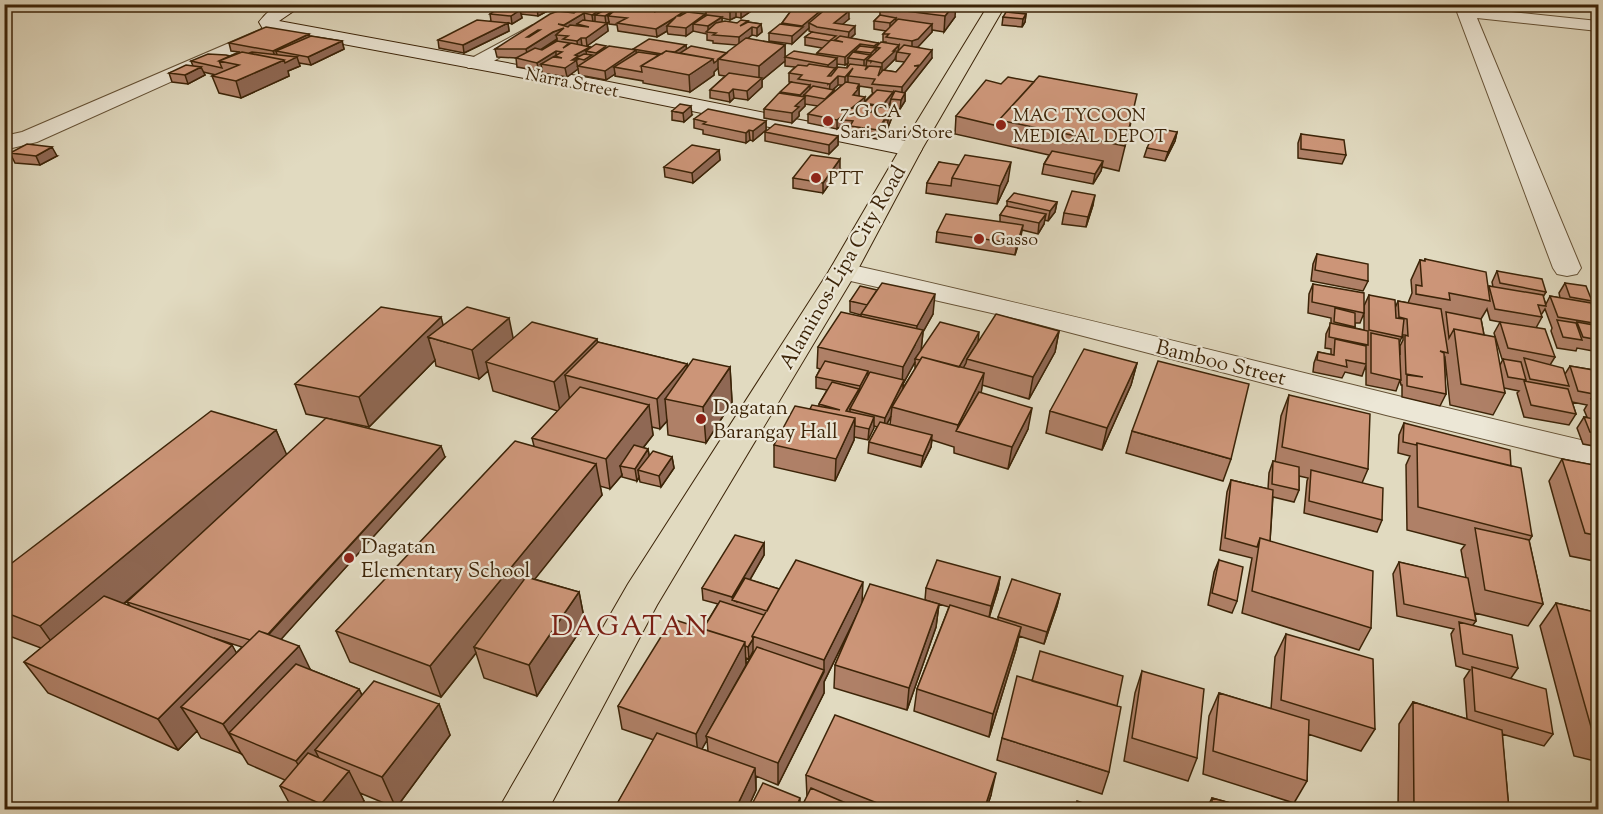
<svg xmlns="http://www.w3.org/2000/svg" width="1603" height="814" font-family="'Sorts Mill Goudy',serif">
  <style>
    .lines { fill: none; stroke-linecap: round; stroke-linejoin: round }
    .street-casing { stroke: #655236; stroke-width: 2 }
    .secondary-casing { stroke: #3c2408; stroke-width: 2 }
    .primary-casing { stroke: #3c2408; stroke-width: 2 }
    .street { fill: #ece7d6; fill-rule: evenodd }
    .secondary { fill: #ece7d6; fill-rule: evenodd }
    .primary { fill: #e1dac0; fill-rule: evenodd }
    .wall { fill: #af8067; stroke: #3c2408; stroke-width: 1.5; fill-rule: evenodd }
    .shaded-wall { fill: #8f6854; stroke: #3c2408; stroke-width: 1.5 }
    .building { fill: #cc9578; stroke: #3c2408; stroke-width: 1.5; fill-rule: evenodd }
    .poi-dot { fill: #8f2418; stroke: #ece7d6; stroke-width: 2 }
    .labels { text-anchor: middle; stroke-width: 4.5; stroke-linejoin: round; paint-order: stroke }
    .far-street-label { font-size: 18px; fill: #3c2408; stroke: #ece7d6 }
    .far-poi-label { font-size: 18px; fill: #3c2408; stroke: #ece7d6; text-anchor: start }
    .street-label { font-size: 21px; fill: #3c2408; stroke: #ece7d6 }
    .poi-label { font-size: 21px; fill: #3c2408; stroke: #ece7d6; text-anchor: start }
    .near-quarter-label { font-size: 28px; letter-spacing: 1.5px; fill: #7a1f14; stroke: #ece7d6 }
  </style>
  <rect width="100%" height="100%" fill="#e1dac0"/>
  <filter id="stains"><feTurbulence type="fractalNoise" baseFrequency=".00333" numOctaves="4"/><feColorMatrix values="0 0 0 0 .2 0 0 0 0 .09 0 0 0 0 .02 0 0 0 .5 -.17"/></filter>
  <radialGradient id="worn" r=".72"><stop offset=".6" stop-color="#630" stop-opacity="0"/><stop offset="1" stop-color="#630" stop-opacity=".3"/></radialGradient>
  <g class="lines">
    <g class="street-casing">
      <path id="street" d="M1454 4H1471L1472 8 1598 21V31L1477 18 1581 268 1577 274 1567 276 1557 274 1553 268Z
        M271 25 277 26 280 30 277 34 37 142 4 150V136L22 132Z
        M533 25 539 26 542 30 539 34 482 68H468L465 64 468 60Z
        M843 263C1096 319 1346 385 1598 444V467L1386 415 1022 320 833 277 829 271 833 265Z"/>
    </g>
    <g class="secondary-casing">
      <path id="secondary" d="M281 4H304L279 21 599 80 911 142 919 144 922 149 919 154 911 156 599 92 263 29 259 22C265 14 272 8 281 4Z"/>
    </g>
    <g class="primary-casing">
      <path id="primary" d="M989 4H1006L922 149 857 271 657 605 548 810H498L628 584 829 271 900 149Z"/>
    </g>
    <use href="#street" class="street"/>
    <use href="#secondary" class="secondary"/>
    <use href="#primary" class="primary"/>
  </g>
  <path class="wall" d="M510 4H614L621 6 622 4H754V9L741 18 736 17 730 20 722 18V22L737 23 748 21V22L761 24 762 32 757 36 752 35 747 39 785 45V57L817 55V53L822 48 805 45V37L812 32 809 31V28L792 44 769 41V33L782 24V23L796 4H811V5L825 7V10L849 19 842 24 855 34 851 38 878 45 886 43V42H883V34L886 31 874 29V21L880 15V8L852 4H907L955 17 944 32 932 30V32L916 47 932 58 905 92V101L900 109 890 108V103L887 108 892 117 887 130 884 129 877 139 849 135 850 130 843 129V124L837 129 808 123V114L818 106 805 104V106L799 112V116L792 123 764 118V109L791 82H789V73L795 67 785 66V61L762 80V87L748 100 734 98 730 102 710 98V90L725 76 719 75 718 68 714 72V75L690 92 643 83V81L615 76V74L606 80 579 75 578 69 567 77 542 73V69L539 71 517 67 516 58H517L497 57 495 49 576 11H572V10H571L553 8 538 16 521 14 522 18 512 24 508 23 509 31 464 53 439 48 438 40 491 21 490 14 510 9ZM698 5 706 6V15L705 16 688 12ZM609 22V24L617 25 618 31 657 37 667 31 668 34 686 36 693 31 707 34V40L713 41V43L737 45 727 53 686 49V45L633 49V50L607 48H590V47L587 46 608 31 607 23ZM557 39V41L542 50H540ZM896 55V61L905 62 896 72 884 70 895 59ZM848 63 847 66H848L847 68 835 72V68L837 67V64L845 65ZM838 85H842L834 92V90H833ZM859 86 872 88V92L873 93 865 101 859 96Z
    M755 4H783L779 8Z
    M1026 14 1025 22 1022 27 1002 25 1003 17Z
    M309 36 342 41 344 49 311 65 299 63 300 66 288 71 289 76 241 98 219 93 212 76 216 75 203 72 205 75 188 84 172 82 169 73 193 66 191 61 230 56 240 52 231 51 229 43Z
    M672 111 692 115 684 122 672 120Z
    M956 116 1132 118 1119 171 1102 167 1101 171 1093 184 1042 174 1044 164 1049 155 955 134Z
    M694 119 766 121V130L753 141 750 140 746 143 703 134V130L694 128Z
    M765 132 838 136V145L829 154 765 141Z
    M1177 132 1175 141 1165 161 1144 157 1147 148Z
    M1301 134 1346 155 1342 164 1298 158V143Z
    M719 150 720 160 693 183 665 177 664 167Z
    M10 153 57 156 40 165 15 163Z
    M939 162 1008 181 997 204 926 193 927 183Z
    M840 169 823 193 793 188V178Z
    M1007 201 1057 202 1055 212 1048 221 1044 220V224L1038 234 1022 230 1015 255 936 242 937 232 1000 222V215L1007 206Z
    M1093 205 1086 227 1062 224 1064 213Z
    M1317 254 1368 281 1363 291 1311 281 1313 264Z
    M1425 259 1488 287 1489 286 1493 287 1492 282 1497 271 1546 292 1543 297 1546 304 1550 296 1560 298 1559 293 1565 283 1592 301 1591 305 1592 303 1599 305V352L1577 348 1576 351 1557 348 1551 331 1552 328 1545 309 1541 315 1542 317 1536 328 1555 357 1550 365 1565 374 1570 366 1599 371V447L1583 444 1577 428 1584 417H1587L1584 410 1587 405 1572 402 1576 414 1569 425 1524 417 1517 393 1519 391 1504 388 1505 393 1493 415 1450 405 1445 358 1444 360 1446 394 1440 406 1402 397V385H1401L1400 380 1396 391 1366 385V365L1362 376 1345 372 1342 378 1313 372 1314 363 1318 352 1331 355V349L1325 348 1326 334 1331 323V318L1308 313 1309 294 1313 284 1364 313 1360 323H1355V328L1364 330V306L1369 295 1395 308 1398 301 1408 303 1412 293 1411 280 1420 260 1424 261ZM1487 309 1490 320 1500 322 1494 333 1502 359H1503L1500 365 1484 335 1481 319ZM1403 334V340L1400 346V355L1399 344Z
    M850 301 933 314 923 332 921 350 1059 331 1055 352 1029 399 982 385 981 393 1028 429 1008 469 954 453V447L932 440 931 447 921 467 868 453 869 442 877 427 874 426 868 440 854 437V440L835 481 774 467V445L810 409 819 406V404L827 390 816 388V377L820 369 817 368 818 347 861 316V315L850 312ZM915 362V369L903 388V384ZM891 416 890 425 887 424Z
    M443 325 514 338 597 342 687 364V368L730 367 732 402 706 443 668 435 667 421 660 429 652 427 653 435 643 448 648 449 649 456 672 457 674 468 661 487 640 482 639 477 637 481 622 477V475L610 489 600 486 602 495 534 579 579 592 585 623 537 696 484 678 476 653 441 697 350 662 336 631 534 446 532 438 558 411 493 391 488 371 479 379 436 366 435 360 369 427 306 414 295 384Z
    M1137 363 1131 385 1102 450 1046 433 1050 411Z
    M1289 395 1368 469 1362 483 1382 520 1377 532 1304 513 1307 481 1308 478 1299 476V490L1294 502 1273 497 1270 541 1371 628 1359 650 1242 613 1252 558 1220 550 1227 492 1231 480 1268 489 1269 473 1273 461 1275 462 1281 416Z
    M1404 423 1511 466 1532 536 1529 541 1543 604 1528 626 1475 613 1476 621 1473 625 1518 668 1511 678 1553 734 1544 746 1502 734 1509 810H1398L1399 724 1413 702 1467 719 1464 679 1470 670 1456 666 1451 634 1454 629 1397 616 1393 574 1399 562 1466 578 1461 550 1465 545 1407 530 1406 465 1410 456 1398 453 1399 435Z
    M276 430 286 455 445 457 281 639 311 670 359 689 362 695 439 704 450 735 396 808 360 793 364 801 358 810H293L280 786 285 780 248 764 242 754 201 738 197 731 178 750 48 693 24 662 41 648 4 634V569ZM145 585 127 602 130 606 124 604ZM214 638 242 647 236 653 232 645Z
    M1132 431 1231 459 1223 481 1126 453Z
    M1562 459 1599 466V562L1570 556 1549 481Z
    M764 543V555L750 580 779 589 862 603 939 604 936 627 907 710 834 688 835 665 857 615 824 682V693L778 785 756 776V790L747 810H614L654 740 622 729 618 706 703 629 718 604 703 600 702 588ZM753 651V653L746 665V658L749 659ZM707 740 708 751 702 749Z
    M1219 560 1237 601 1232 613 1208 605 1214 572Z
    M1000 577 998 589 989 617 998 620V617L1060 594 1057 606 1044 644 1019 636 1016 649 989 737 914 711 917 689 949 607 925 600 926 588Z
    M1556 603 1599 613V762L1574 756 1540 626Z
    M1286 634 1375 729 1361 751 1308 734 1307 781 1294 803 1203 774 1209 716 1219 693 1271 709 1275 657Z
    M1142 671 1197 758 1188 781 1124 761 1135 693Z
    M1002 738 1109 772 1102 794 997 760Z
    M806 775 991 795 986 810H800L807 797Z
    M1212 798 1256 810H1206Z"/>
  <path class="shaded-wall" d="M544 4H552L553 8 538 16 537 8Z
    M687 4H698V5L685 14V6Z
    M754 4V9L741 18V10L749 5Z
    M955 4H956L955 17 944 32 945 16Z
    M825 7V15L809 23V28L792 44V36L802 27V26Z
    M618 8 608 16 609 22 607 23 608 31 587 46 586 38 606 24 605 16Z
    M736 9V17L730 20V12Z
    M520 10 522 18 512 24 511 16Z
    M598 11 599 15H595V21L593 23 592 15Z
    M849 11V19L836 30 834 23Z
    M584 13 585 21 577 24 578 26 565 33 564 25Z
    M705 14V22L693 24V31L686 36V28Z
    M1026 14 1025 22 1022 27 1023 19Z
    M676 17 667 26V31L657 37 656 29Z
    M722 17V25L708 32V26Z
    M896 18V25L890 31V23Z
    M508 23 509 31 464 53 463 45Z
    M761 24 762 32 757 36V28Z
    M932 24V32L918 47 912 49V41Z
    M855 26V34L848 40 849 32Z
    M752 27V35L739 45V37Z
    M564 28 556 35 557 39 528 58 526 49 553 32Z
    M309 34 311 42 276 51 278 58 276 59 273 51Z
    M581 38 582 46 578 49 577 41Z
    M342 41 344 49 311 65 308 57Z
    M878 43V48L876 47V56L871 62V53L874 50V46Z
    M860 44 859 52 855 51 854 57 848 58V63L845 65V57Z
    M686 45 687 53 670 55Z
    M785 45V61L762 80V87L748 100 747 91 759 80V66Z
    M899 45 898 52H897L895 59 882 72V63Z
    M590 47 591 52 586 51 587 58H576L578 69 567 77 565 68 575 55Z
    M636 50 637 59 614 67 615 74 606 80 605 71Z
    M932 50V58L902 96V87L914 66Z
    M556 51V60L541 64 542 69 539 71 537 63Z
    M870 55 869 61 867 60 866 66 864 69V60Z
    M297 57 300 66 288 71 289 76 241 98 236 81 284 60Z
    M837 58V67L835 68V76L828 84V65Z
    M713 59 718 60V68L714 72V75L690 92 689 75Z
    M201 67 205 75 188 84 185 75Z
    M853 68 848 76V82L845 86V77Z
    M838 76V85L829 93 830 84Z
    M859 84V97L853 95Z
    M810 85V94L804 95V98L805 97V106L799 112V116L792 123V113L795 106 800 101V95Z
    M733 89 734 98 730 102 729 93Z
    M893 92 892 99H891L890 103 881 115 882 106Z
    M905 93V101L900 109 901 100Z
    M865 97 864 107 843 120V124L837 129V120Z
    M691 106 692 115 684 122 683 113Z
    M892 108V117L887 130 888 120Z
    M884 120V129L877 139 878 130Z
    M766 121V130L753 141V131Z
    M749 130 750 140 746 143V133Z
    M1177 132 1175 141 1165 161 1168 152Z
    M838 136V145L829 154V145Z
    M52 147 57 156 40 165 36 156Z
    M719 150 720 160 693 183 692 173Z
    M840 159V169L823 193V183Z
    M1103 161 1101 171 1093 184 1095 174Z
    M1011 162 1008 181 997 204 1000 186Z
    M1095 195 1093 205 1086 227 1088 217Z
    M1057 202 1055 212 1048 221 1050 211Z
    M1046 214 1044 224 1038 234 1039 223Z
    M1023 225 1021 236 1015 255 1017 244Z
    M935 294 933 314 923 332 921 351 915 359V362L903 384V391L892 407 891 416 884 429 885 418 902 384 903 367 915 345 917 326Z
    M441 317 448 343 428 337 435 360 369 427 359 397Z
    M509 318 515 347 486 362 488 371 479 379 472 350Z
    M1059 331 1055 352 1029 399 1033 377Z
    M979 332 978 343 967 359 966 363 956 381 957 370Z
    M597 339 601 368 565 375 570 401 560 411 554 382Z
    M1137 363 1131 385 1102 450 1107 428Z
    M687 364 689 394 665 399 667 421 660 429 657 399Z
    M730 367 732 402 706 443 703 407Z
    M868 371V382L859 397 860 386Z
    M984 373 981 394 957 431 958 425Z
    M859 389V400L850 409V415L846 411Z
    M649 405 653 435 628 467 620 466 622 475 610 489 606 459Z
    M1032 408 1028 429 1008 469 1012 447Z
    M874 417V428L868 440 869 429Z
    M855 418 854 440 835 481 836 459Z
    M276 430 289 460 62 657 40 626Z
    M932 435 931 447 921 467 923 456Z
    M441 446 445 457 267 655 261 643Z
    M648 449 650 460 638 470 639 477 637 481 635 469Z
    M672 457 674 468 661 487 659 476Z
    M596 464 602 495 479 649 474 647 476 653 441 697 430 666Z
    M764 543V555L737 602 733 600 732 597Z
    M1000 577 998 589 989 618 991 606Z
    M863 582 862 604 824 682V693L778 785V763L824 672V660Z
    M579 592 585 623 537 696 529 665Z
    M1060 594 1057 606 1044 644 1047 632Z
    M939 604 936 627 907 710 909 688Z
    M1021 627 1016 649 989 737 993 714Z
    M753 639V651L749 659 748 647Z
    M745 642 746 665 706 736 707 740 698 756 696 734Z
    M232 645 250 677 181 707 197 731 178 750 158 719Z
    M299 646 314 677 229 733 242 755 223 724Z
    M359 689 373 720 315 750 327 774 313 791 296 761Z
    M439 704 450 735 396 808 382 777Z
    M755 768 756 790 747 810H735Z
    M349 771 364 801 358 810H325L321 804Z
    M996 773 991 795 986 810H984Z
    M800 798V810H795Z"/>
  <path class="building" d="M510 4H544L537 8Z
    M581 4H613L621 6 622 4H646L647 5 642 9 650 5 663 7 654 12 665 8 685 11 677 16H680L687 12 705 14 686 28 667 26 676 17 656 29 617 23 627 18 608 16 618 8 605 16 595 15 603 11 594 9 598 7Z
    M672 4H687L685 6Z
    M709 4H749L741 10 736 9 730 12 706 7Z
    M796 4H807L825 7 802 26 782 23Z
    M884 4 910 5 955 4 945 16 881 8Z
    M499 8 520 10 511 16 490 14Z
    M827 8 849 11 834 23 855 26 849 32 817 27 809 23Z
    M580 9 598 11 592 15 584 13 564 25 558 24 568 27 570 25 589 27 577 24 583 20 607 23 586 38H581L577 41 563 39 568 36 556 35 564 28 553 32 526 49H495L550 14 558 11 574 13ZM538 30H540L529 37H527Z
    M1006 12 1026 14 1023 19 1003 17Z
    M707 15 722 17 708 26 693 24Z
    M880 15 896 18 890 23 874 21Z
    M898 19 932 24 918 39 912 41 886 37 889 34H883Z
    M477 20 508 23 463 45 438 40Z
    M741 20 748 21 740 26 748 22 761 24 757 28 752 27 739 37 713 35 716 33 706 32 716 23 725 21 737 23Z
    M780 24 803 27 792 36 769 33Z
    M266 27 309 34 273 51 229 43Z
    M812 32 836 36 829 41 805 37Z
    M311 36 342 41 308 57 276 51Z
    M840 36 878 43 874 46 860 44 845 57 817 53 831 40 843 42 835 40Z
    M746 38 785 45 759 66 718 59Z
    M649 39 686 45 675 52 666 51 662 54 633 49Z
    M557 41 569 43 563 48 571 43 590 47 575 55 578 56 572 60H577L565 68 541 64 553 57 562 58 555 56 562 52 556 51 537 63 516 58 535 48 542 50Z
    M881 42 899 45 893 51H895L882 63 867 60 880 48 876 47Z
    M596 44 606 46 596 53 586 51Z
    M904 45 932 50 920 65 914 66H919L902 87 872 84 875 79 848 76 853 68 845 77 838 76 830 84 798 79 802 75 789 73 798 65 807 66 809 64 835 68 828 76H831L838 67 847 68 850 64 867 66 865 70 869 66 881 67 878 76 883 70 896 72 903 64 910 54 897 52Z
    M609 46 636 50 605 71 578 66Z
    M691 46 727 53 714 63 713 59 680 53Z
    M860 46 876 48 871 53 855 51Z
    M666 51 713 59 689 75 641 66Z
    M794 51 837 58 828 65 785 57Z
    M242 52 284 60 236 81 212 76 239 65 219 61Z
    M252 52 297 57 285 63 284 60 249 53Z
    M638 52 659 55 641 66 642 72 614 67Z
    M853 52 870 55 864 60 848 58Z
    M208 54 226 55 230 56 219 61 222 68 191 61Z
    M584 54 592 55 584 60 576 58Z
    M186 65 201 67 185 75 169 73Z
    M729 73 762 78 747 91 733 89 729 93 710 90Z
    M1039 76 1137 94 1125 146 999 120Z
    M1008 77 1034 82 999 120 998 126 956 116 986 80 1001 84Z
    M791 82 810 85 800 95 780 92Z
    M846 82 859 84 857 88H859L853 95 865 97 837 120 808 114Z
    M813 86 834 90 825 99 804 95Z
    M877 90 893 92 882 106 864 103Z
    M895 91 905 93 901 100 891 99Z
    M779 93 805 97 795 106 799 107 792 113 764 109Z
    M680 104 691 106 683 113 672 111Z
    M861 104 876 106 871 112H875L879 107 892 108 888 120H884L878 130 850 126 853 121 843 120 851 108 857 109Z
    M708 109 766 121 753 131 749 130 746 133 703 124 706 122 694 119Z
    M775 124 838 136 829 145 765 132Z
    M1156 128 1177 132 1168 152 1147 148Z
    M1301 134 1344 140 1346 155 1301 149Z
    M27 144 52 147 36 156 10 153Z
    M692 145 719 150 692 173 664 167Z
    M1052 151 1103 161 1095 174 1044 164Z
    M811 155 840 159 823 183 793 178Z
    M965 155 1011 162 1000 186 952 178Z
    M939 162 959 165 952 178 951 186 927 183Z
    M1072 191 1095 195 1088 217 1064 213Z
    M1014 193 1057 202 1050 211 1007 201Z
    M1006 206 1046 214 1039 223 1000 215Z
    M946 214 1023 225 1017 244 937 232Z
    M1317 254 1368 264V281L1315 270Z
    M1425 259 1486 272 1490 301 1449 293 1450 300 1416 294V285L1422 286 1420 260 1425 261Z
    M1497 271 1542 279 1546 292 1500 283Z
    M882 283 935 294 917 326 861 314Z
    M1565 283 1586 286 1592 301 1570 297Z
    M1313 284 1364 293V313L1312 302Z
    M860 286 877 290 867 305 850 301Z
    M1489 286 1543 295 1546 306 1538 305 1542 317 1495 309Z
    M1369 295 1395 300 1396 318 1404 319 1402 337 1369 330Z
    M1550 296 1591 303 1599 324 1558 317Z
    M1398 301 1441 309 1448 353 1440 351 1444 353 1446 394 1407 386V375L1423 377 1406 374 1405 345V335L1408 336 1407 319 1399 317Z
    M1592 303 1599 305V319Z
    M381 307 441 317 359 397 295 384Z
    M467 307 509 318 472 350 428 337Z
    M1335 308 1355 313V327L1334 322Z
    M841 312 923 330 903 367 818 347Z
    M1446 312 1481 319 1484 335 1454 329 1449 338Z
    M996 314 1059 331 1033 377 967 359Z
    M1557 320 1576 323 1582 340 1563 337Z
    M532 322 597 339 554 382 486 362Z
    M940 322 979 332 959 367 922 357 920 360 915 359Z
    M1500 322 1545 329 1555 357 1508 348Z
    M1577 322 1599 326V340L1583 337Z
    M1330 323 1368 331V345L1329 337Z
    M1454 329 1495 337 1505 393 1461 384Z
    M1371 333 1399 339 1401 380 1371 373Z
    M1335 339 1366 346V364L1346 360 1347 367 1317 360 1318 352 1334 355Z
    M598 342 687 364 657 399 565 375Z
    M1084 349 1137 363 1107 428 1050 411Z
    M922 357 984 373 958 425 892 407Z
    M1524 358 1563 368 1569 386 1530 379Z
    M693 359 730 367 703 407 665 399Z
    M1503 359 1521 362 1526 380 1508 377Z
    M825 361 868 371 860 386 816 377Z
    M1158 361 1249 384 1231 459 1132 431Z
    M1570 366 1599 371V395L1578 391Z
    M870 372 904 380 885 418 850 409Z
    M1524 381 1568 389 1576 414 1531 405Z
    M832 382 859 389 846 411 874 417 869 429 855 426V418L810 409 812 405 840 410 819 404Z
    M580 387 649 405 606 459 532 438Z
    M979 392 1032 408 1012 447 956 431Z
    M1289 395 1370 414 1368 469 1282 447Z
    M1591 399 1599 400V418Z
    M795 406 855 418 836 459 774 445Z
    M211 411 276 430 40 626 4 612V569Z
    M1584 417 1599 420V434L1590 432Z
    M326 418 441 446 268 634 259 631 250 640 127 602Z
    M880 422 932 435 923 456 869 442Z
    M1404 423 1510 450 1511 466 1417 443 1416 445 1403 442Z
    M515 441 596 464 430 666 336 631Z
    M1417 443 1521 468 1532 536 1418 507Z
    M634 445 648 449 635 469 620 466Z
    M653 451 672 457 659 476 638 470Z
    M1562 459 1599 466V536L1585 533Z
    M1273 461 1299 467V490L1272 484Z
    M1311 470 1383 488 1382 520 1309 501Z
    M1231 480 1273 490 1270 541 1260 538 1257 547 1225 538Z
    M1475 528 1529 540 1543 604 1485 590Z
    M735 535 764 543 732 597 702 588Z
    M1260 538 1373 571 1371 628 1252 591Z
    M796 560 863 582 824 660 752 636Z
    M937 560 1000 577 991 606 926 588Z
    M1219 560 1243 567 1237 601 1212 593Z
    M1399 562 1468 578 1476 621 1404 604Z
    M526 577 579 592 529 665 474 647Z
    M745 578 779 589 767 611 732 600Z
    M1012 579 1060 594 1047 632 998 617Z
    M870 584 939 604 909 688 835 665Z
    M104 596 232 645 158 719 24 662Z
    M720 601 764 615 752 636 753 639 748 647 745 646V642L703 629Z
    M1556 603 1599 613V736L1593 734Z
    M950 605 1021 627 993 714 917 689Z
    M672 619 745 642 696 734 618 706Z
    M1459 622 1512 635 1518 668 1463 654Z
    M259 631 299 646 223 724 181 707Z
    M1286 634 1373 659 1375 729 1281 700Z
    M757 647 824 670 778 763 706 736Z
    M1040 651 1123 676 1117 706 1032 681Z
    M296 664 359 689 296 761 229 733Z
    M1472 667 1546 689 1553 734 1475 711Z
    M1142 671 1204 689 1197 758 1132 738Z
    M1017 676 1121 707 1109 772 1002 738Z
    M374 681 439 704 382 777 315 750Z
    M1219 693 1309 720 1307 781 1213 751Z
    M1413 702 1502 730 1509 810H1417L1414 808Z
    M835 715 996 773 984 810H895L806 775Z
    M657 733 755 768 735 810 614 809Z
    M308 753 349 771 321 804 280 786Z
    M763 783 800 798 795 810H749Z
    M811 788 862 810H800Z
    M1212 798 1256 810H1212Z
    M1077 801 1104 810H1075Z
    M1522 805 1534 810H1522Z
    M1293 807 1304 810H1294Z"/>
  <g class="poi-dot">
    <circle cx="828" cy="121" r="6"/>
    <circle cx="1001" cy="125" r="6"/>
    <circle cx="816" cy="178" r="6"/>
    <circle cx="979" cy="239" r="6"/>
    <circle cx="701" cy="419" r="6"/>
    <circle cx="349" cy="558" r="6"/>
  </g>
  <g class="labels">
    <g class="far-street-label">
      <text transform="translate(572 82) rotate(11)" y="6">Narra Street</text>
    </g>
    <g class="far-poi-label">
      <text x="840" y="117">7-G CA<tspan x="840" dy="21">Sari-Sari Store</tspan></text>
      <text x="1013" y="121">MAC TYCOON<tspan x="1013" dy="21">MEDICAL DEPOT</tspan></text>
      <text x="828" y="184">PTT</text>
      <text x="991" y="245">Gasso</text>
    </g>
    <g class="street-label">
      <text transform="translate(842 267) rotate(-60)" y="7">Alaminos-Lipa City Road</text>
      <text transform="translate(1221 362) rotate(14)" y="7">Bamboo Street</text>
    </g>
    <g class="poi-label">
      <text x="713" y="414">Dagatan<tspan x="713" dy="24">Barangay Hall</tspan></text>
      <text x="361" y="553">Dagatan<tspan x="361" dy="24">Elementary School</tspan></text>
    </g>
    <g class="near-quarter-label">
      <text x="630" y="635">DAGATAN</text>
    </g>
  </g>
  <rect width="1603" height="814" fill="none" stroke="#e1dac0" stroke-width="24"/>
  <rect x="6" y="6" width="1591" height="802" fill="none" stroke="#3c2408" stroke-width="3"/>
  <rect x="12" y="12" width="1579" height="790" fill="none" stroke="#3c2408" stroke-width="1.5"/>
  <rect width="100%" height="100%" filter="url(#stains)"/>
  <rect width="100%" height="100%" fill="url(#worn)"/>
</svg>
